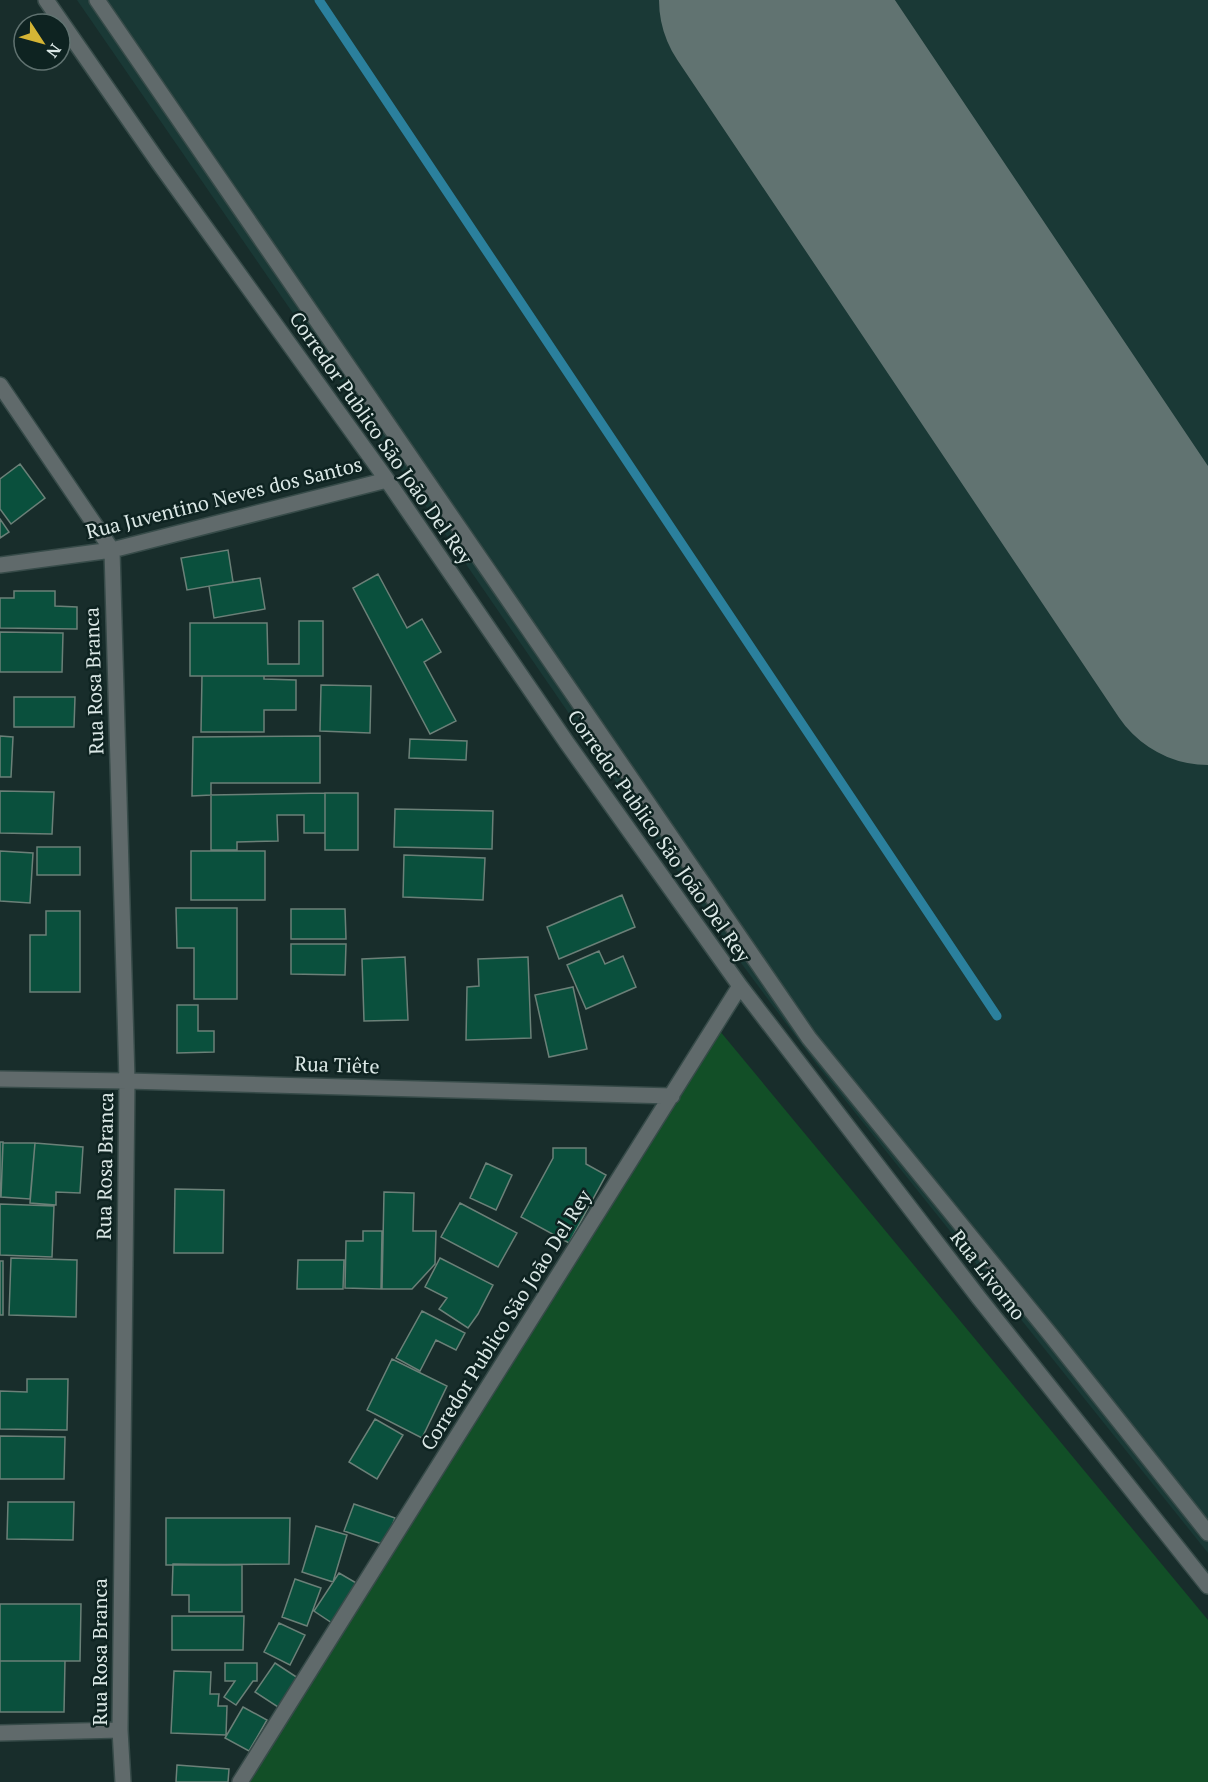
<svg xmlns="http://www.w3.org/2000/svg" width="1208" height="1782" font-family="'PT Serif',serif">
  <style>
    .built { fill: #1a3936 }
    .green { fill: #124f27 }
    .lines { fill: none; stroke-linecap: round; stroke-linejoin: round }
    .stream { stroke: #2b809d; stroke-width: 9 }
    .runway { stroke: #617371; stroke-width: 214 }
    .building { fill: #0a503d; stroke: #6b8078; stroke-width: 1.5 }
    .lane-casing { stroke: #374b49; stroke-width: 18 }
    .street-casing { stroke: #374b49; stroke-width: 18 }
    .lane { stroke: #606a6b; stroke-width: 15 }
    .street { stroke: #606a6b; stroke-width: 15 }
    .labels { text-anchor: middle; stroke-width: 5; stroke-linejoin: round; paint-order: stroke }
    .street-label { font-size: 20px; fill: #dbe8e6; stroke: #0e2321 }
  </style>
  <rect width="100%" height="100%" fill="#182d2b"/>
  <path class="built" d="M77 0H1208V1553L817 1065 741 963Z"/>
  <path class="green" d="M719 1030 1208 1620V1782H236Z"/>
  <g class="lines">
    <path class="stream" d="M319 0 997 1016"/>
    <path class="runway" d="M766 0 1208 658"/>
  </g>
  <path class="building" d="M20 464 45 498 11 524 0 509V479Z
    M0 519 9 532 0 538Z
    M228 550 233 582 187 590 181 558Z
    M378 574 407 628 422 619 441 652 424 662 456 721 430 734 353 588Z
    M260 578 265 609 214 618 209 586Z
    M14 591H55V606L77 607V629L0 628V598H14Z
    M299 621H323V676H190V623H267L268 664H299Z
    M0 632 63 633 62 672H0Z
    M202 676H264V679L296 680V710H264V732H201Z
    M321 685 371 686 370 733 320 731Z
    M14 697H75L74 727H14Z
    M0 736 13 737 11 777H0Z
    M320 736V783H211V795L192 796 193 737Z
    M410 739 467 741 466 760 409 758Z
    M0 791 54 792 52 834 0 833Z
    M325 793H358V850H325Z
    M325 793V833H304V815H277L278 841 237 842V850H211V795Z
    M395 809 493 811 492 849 394 847Z
    M37 847H80V875H37Z
    M0 851 33 853 30 903 0 901Z
    M191 851H265V900H191Z
    M404 855 485 858 483 900 403 897Z
    M622 895 635 927 559 959 547 927Z
    M176 908H237V999H194V948H177Z
    M291 909H345L346 939H291Z
    M46 911H80V992H30V935H46Z
    M291 944H346L345 975 291 974Z
    M599 951 605 964 623 956 636 987 586 1009 567 965Z
    M405 957 408 1020 364 1021 362 959Z
    M528 957 531 1038 466 1040 467 987 479 986 478 959Z
    M573 987 587 1049 549 1057 535 995Z
    M177 1005H198V1031H214V1052L177 1053Z
    M0 1142H3L1 1197H0Z
    M3 1143H35L30 1199 1 1197Z
    M35 1143 83 1147 80 1193 56 1192V1205L30 1203Z
    M553 1148H586V1164L606 1175 569 1243 521 1217 553 1158Z
    M486 1163 512 1175 496 1210 470 1198Z
    M175 1189 224 1190 223 1253H174Z
    M384 1192 414 1193 413 1231H436L435 1264 412 1289H382Z
    M460 1203 517 1233 498 1267 441 1237Z
    M0 1204 54 1206 52 1257 0 1255Z
    M363 1231H382L381 1289 345 1288 346 1241H363Z
    M11 1258 77 1260 76 1317 9 1315Z
    M440 1258 493 1285 478 1314 468 1328 439 1309 447 1298 425 1287Z
    M298 1260H344L343 1289H297Z
    M0 1261H3V1315H0Z
    M422 1311 465 1333 456 1350 436 1340 420 1371 396 1358Z
    M392 1359 447 1386 422 1438 367 1410Z
    M27 1379H68L67 1430 0 1429V1391L27 1392Z
    M375 1419 403 1435 377 1479 349 1462Z
    M0 1436 65 1437 64 1479H0Z
    M8 1502H74L73 1540 7 1539Z
    M354 1504 395 1518 385 1545 344 1531Z
    M166 1518H290L289 1564 166 1565Z
    M316 1526 347 1535 333 1582 302 1572Z
    M173 1564 242 1565V1612H189V1595H172Z
    M339 1573 358 1584 332 1623 314 1611Z
    M295 1579 321 1588 307 1626 282 1617Z
    M0 1604H81L80 1661H0Z
    M172 1616H244L243 1650H172Z
    M279 1623 305 1635 290 1665 264 1652Z
    M0 1661H65L64 1712H0Z
    M225 1663H257V1681H253L236 1705 224 1697 235 1681H225Z
    M275 1663 301 1680 281 1709 255 1692Z
    M174 1671 211 1672 210 1694H219L218 1706H227L226 1735 171 1733Z
    M243 1707 267 1720 249 1751 225 1738Z
    M177 1765 229 1769 228 1782H176Z"/>
  <g class="lines">
    <g class="lane-casing">
      <path id="lane" d="M97 0 809 1038 1050 1334 1208 1533"/>
    </g>
    <g class="street-casing">
      <path id="street" d="M46 0 159 163 387 480 567 743 740 986 240 1782
        M0 385 112 550 127 1081 120 1730 123 1782
        M0 565 112 550 387 480
        M740 986 979 1298 1208 1586
        M0 1079 127 1081 672 1096
        M0 1733 120 1730"/>
    </g>
    <use href="#lane" class="lane"/>
    <use href="#street" class="street"/>
  </g>
  <g class="labels">
    <g class="street-label">
      <text transform="translate(381 438) rotate(55)" y="7">Corredor Publico São João Del Rey</text>
      <text transform="translate(224 498) rotate(-14)" y="7">Rua Juventino Neves dos Santos</text>
      <text transform="translate(94 681) rotate(-92)" y="7">Rua Rosa Branca</text>
      <text transform="translate(659 836) rotate(55)" y="7">Corredor Publico São João Del Rey</text>
      <text transform="translate(337 1065) rotate(2)" y="7">Rua Tiête</text>
      <text transform="translate(105 1166) rotate(-89)" y="7">Rua Rosa Branca</text>
      <text transform="translate(988 1275) rotate(52)" y="7">Rua Livorno</text>
      <text transform="translate(506 1320) rotate(-58)" y="7">Corredor Publico São João Del Rey</text>
      <text transform="translate(100 1652) rotate(-90)" y="7">Rua Rosa Branca</text>
    </g>
  </g>
  <g transform="translate(42 42) rotate(126)"><circle r="28" fill="#0e2321" stroke="#607270" stroke-width="1.5"/>
  <path d="M0-4.5L10 22L0 15L-10 22Z" fill="#d5b535"/>
  <text y="-9" font-size="16" font-weight="bold" text-anchor="middle" fill="#dbe8e6">N</text>
  </g>
</svg>
